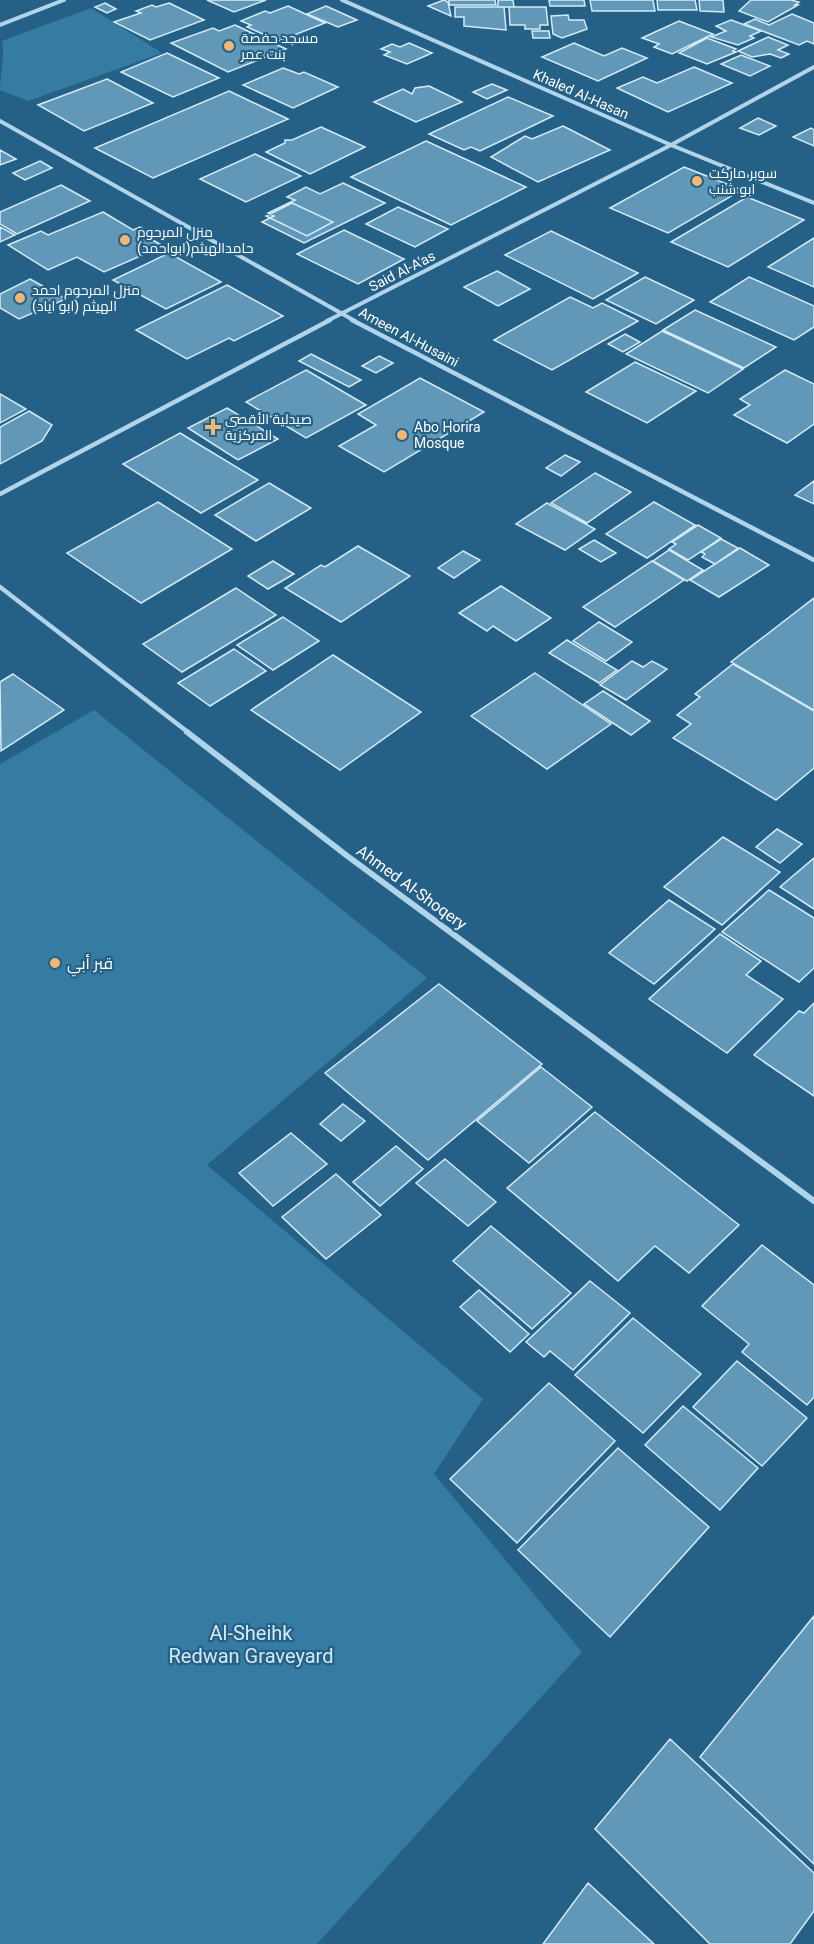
<svg xmlns="http://www.w3.org/2000/svg" width="814" height="1944" font-family="Roboto,Cairo,sans-serif">
  <style>
    .green { fill: #367ba2 }
    .building { fill: #6198b7; stroke: #d4eaf7; stroke-width: 1.5 }
    .lines { fill: none; stroke-linecap: round; stroke-linejoin: round }
    .minor-far2 { stroke: #b0d4e9; stroke-width: 4 }
    .minor-far1 { stroke: #b0d4e9; stroke-width: 4.5 }
    .minor { stroke: #b0d4e9; stroke-width: 6 }
    .poi-dot { fill: #f2b774; stroke: #256187; stroke-width: 2 }
    .labels { text-anchor: middle; stroke-width: 4.5; stroke-linejoin: round; paint-order: stroke }
    .far-poi-label { font-size: 14px; fill: #fff; stroke: #256187; text-anchor: start }
    .far-street-label { font-size: 14px; fill: #fff; stroke: #256187 }
    .street-label { font-size: 16px; fill: #fff; stroke: #256187 }
    .poi-label { font-size: 16px; fill: #fff; stroke: #256187; text-anchor: start }
    .near-park-label { font-size: 20px; fill: #d4eaf7; stroke: #256187 }
  </style>
  <rect width="100%" height="100%" fill="#256187"/>
  <path class="green" d="M91 8 162 53 28 101 0 90C0 74 5 56 2 41Z
    M94 710 427 978 207 1165 483 1399 434 1474 582 1652 317 1944H0V764Z"/>
  <path class="building" d="M207 0H266L234 12Z
    M444 0 448 2 451 16 428 6Z
    M449 0H495L496 5H449Z
    M498 0H513L514 7H498Z
    M549 0H584L585 6H550Z
    M590 0H653L655 11H592Z
    M657 0H695L697 10H658Z
    M699 0H723L724 12 700 11Z
    M751 0H791L799 2 795 5H798L768 22 739 11Z
    M105 3 116 9 107 13 95 7Z
    M169 3 204 20 150 40 114 22 141 13 136 11 152 5 156 7Z
    M288 6 325 23 279 41 247 27 251 25 241 21 265 11 270 13Z
    M326 6 357 20 338 27 307 14Z
    M455 7H504L506 30 464 26V17H455Z
    M509 7H546L548 25H540V29H525V25H510Z
    M792 14 814 23V44L807 41 799 45 744 24 755 19 769 25Z
    M568 15 569 20H584L587 29 562 38 553 34 551 16Z
    M731 20 761 31 750 36 754 38 738 45 711 37 726 31 716 26Z
    M679 21 713 34 672 54 654 47 659 44 642 38Z
    M235 25 286 49 228 72 171 43 213 28 219 31Z
    M532 31H549L550 38H533Z
    M768 37 788 45 778 50 789 54 781 58 770 54 752 57 738 51Z
    M707 38 736 49 733 51 736 52 707 64 679 53Z
    M409 43 432 53 407 64 384 55 390 52 381 49 392 44 400 47Z
    M574 43 604 56 622 48 647 58 598 81 542 57Z
    M167 53 219 78 173 97 121 72Z
    M741 55 770 66 750 76 721 64Z
    M694 67 732 83 668 112 617 88 643 77 657 83Z
    M283 68 299 74 304 72 338 87 293 108 243 85Z
    M107 79 153 103 84 131 38 105Z
    M492 84 507 90 487 99 473 92Z
    M429 86 462 102 416 122 374 102 403 89 412 94 415 88Z
    M229 91 288 119 153 178 95 148Z
    M508 97 553 116 480 151 471 147 464 150 429 134Z
    M758 118 776 126 759 135 740 128Z
    M563 126 610 150 538 182 491 157 525 136 532 139Z
    M321 127 365 147 310 174 266 152 285 143V140H292Z
    M811 128 814 130V146L793 137Z
    M426 141 526 187 451 225 351 177Z
    M0 150 16 159 0 165Z
    M255 154 301 176 246 202 200 179Z
    M40 161 52 168 25 180 13 173Z
    M684 167 742 190 668 233 610 208Z
    M343 183 385 203 304 243 262 222 274 216 268 213 295 200 287 197 306 187 320 194Z
    M61 185 90 201 17 234 0 224V212Z
    M747 197 804 220 728 267 671 242Z
    M292 203 333 222 307 236 266 216Z
    M398 207 448 229 415 247 366 224Z
    M103 212 133 230 140 227 152 234 146 236 163 246 104 272 77 257 48 270 8 245 41 231 48 235Z
    M0 227 15 235 0 242Z
    M344 230 404 259 358 284 297 254Z
    M551 231 638 273 593 299 505 255Z
    M814 238V287L768 267Z
    M169 253 221 282 166 309 113 280Z
    M497 271 530 289 498 306 464 287Z
    M645 277 694 300 656 324 606 300Z
    M749 277 814 306V327L794 340 710 302Z
    M30 279 66 299 19 319 0 308V294Z
    M227 285 283 316 234 341 229 338 187 359 136 330Z
    M570 297 593 308 602 303 638 321 552 370 494 340Z
    M695 310 776 347 744 368 663 330Z
    M662 331 743 369 708 393 626 354Z
    M625 334 640 342 623 352 608 344Z
    M311 354 361 380 349 387 299 361Z
    M379 356 393 363 376 373 362 366Z
    M635 362 696 391 647 423 586 392Z
    M306 370 366 405 306 438 246 402Z
    M785 370 814 384V424L787 443 734 415 750 405 740 399Z
    M420 378 484 412 384 472 339 446 376 425 358 414Z
    M0 394 26 409 0 423Z
    M227 408 278 439 238 460 188 428Z
    M29 411 52 425 42 441 0 464V427Z
    M180 433 258 480 201 513 123 464Z
    M565 455 580 462 561 476 546 468Z
    M595 473 631 492 587 523 551 503Z
    M814 481V504L795 495Z
    M269 483 311 508 256 541 215 515Z
    M158 502 232 549 141 603 67 553Z
    M654 502 695 525 647 558 606 534Z
    M547 503 595 529 565 550 516 524Z
    M698 525 721 538 688 560 669 549 676 544 672 542Z
    M721 539 738 548 715 564 702 557 705 554 701 552Z
    M594 540 616 553 601 562 579 549Z
    M358 546 410 576 341 622 285 588 321 565 325 567Z
    M740 548 769 565 719 597 690 580Z
    M669 550 703 570 687 581 653 561Z
    M463 551 480 560 454 578 438 568Z
    M273 561 294 574 268 589 248 576Z
    M652 561 684 580 615 627 583 607Z
    M501 586 551 618 516 641 493 626 487 631 459 613Z
    M236 588 276 615 182 672 143 644Z
    M814 598V710L731 662Z
    M283 617 319 641 273 670 237 645Z
    M599 622 632 642 606 661 573 641Z
    M567 640 617 670 599 683 549 653Z
    M234 649 266 671 210 706 178 683Z
    M333 655 421 712 340 770 251 710Z
    M632 661 643 667 652 661 667 669 626 700 600 685Z
    M733 664 814 711V768L776 800 673 738 691 724 677 715 700 697 695 694Z
    M535 673 611 724 547 769 471 716Z
    M13 674 64 710 1 751 0 682Z
    M603 691 650 721 631 735 584 704Z
    M777 829 802 844 780 863 756 847Z
    M723 837 780 872 722 925 664 887Z
    M814 858V909L780 887Z
    M769 890 814 918V968L799 982 722 932Z
    M669 900 715 929 654 984 609 953Z
    M720 934 761 961 746 975 783 999 727 1053 649 999Z
    M439 984 542 1064 428 1160 325 1073Z
    M814 1003V1096L754 1055 799 1011 804 1013Z
    M541 1067 592 1107 529 1163 477 1121Z
    M343 1104 365 1121 341 1141 320 1124Z
    M595 1112 739 1225 689 1273 655 1246 618 1281 507 1188Z
    M291 1133 327 1164 273 1206 239 1173Z
    M396 1146 423 1169 380 1206 353 1182Z
    M445 1159 496 1202 468 1226 416 1183Z
    M336 1174 381 1215 326 1259 282 1217Z
    M491 1226 571 1293 532 1329 453 1261Z
    M762 1245 814 1285V1397L807 1405 742 1352 749 1344 702 1306Z
    M590 1281 630 1313 573 1370 550 1351 544 1357 526 1342Z
    M479 1290 529 1334 510 1352 460 1307Z
    M633 1318 701 1374 643 1433 575 1375Z
    M737 1361 807 1418 762 1466 693 1407Z
    M549 1383 615 1441 517 1543 450 1479Z
    M683 1406 758 1468 720 1510 645 1445Z
    M618 1448 709 1527 610 1637 518 1550Z
    M814 1616V1864L700 1757Z
    M670 1739 814 1873V1911L790 1944H710L595 1829Z
    M588 1883 654 1944H543Z"/>
  <g class="lines">
    <path class="minor-far2" d="M342 0 671 145 814 203
      M0 25 64 0
      M0 121 355 321
      M327 321 671 145 814 67"/>
    <path class="minor-far1" d="M352 320 814 560
      M0 494 330 320
      M0 587 189 733"/>
    <path class="minor" d="M187 732 346 855 814 1201"/>
  </g>
  <g class="poi-dot">
    <circle cx="229" cy="46" r="6"/>
    <circle cx="697" cy="181" r="6"/>
    <circle cx="125" cy="240" r="6"/>
    <circle cx="20" cy="298" r="6"/>
    <path d="M210 418h6v6h6v6h-6v6h-6v-6h-6v-6h6z"/>
    <circle cx="402" cy="435" r="6"/>
    <circle cx="55" cy="963" r="6"/>
  </g>
  <g class="labels">
    <g class="far-poi-label">
      <text x="241" y="43">مسجد حفصة<tspan x="241" dy="16">بنت عمر</tspan></text>
      <text x="709" y="178">سوبر ماركت<tspan x="709" dy="16">ابو شنب</tspan></text>
      <text x="137" y="237">منزل المرحوم<tspan x="137" dy="16">حامدالهيثم(ابواحمد)</tspan></text>
      <text x="32" y="295">منزل المرحوم احمد<tspan x="32" dy="16">الهيثم (ابو اياد)</tspan></text>
      <text x="225" y="424">صيدلية الأقصى<tspan x="225" dy="16">المركزية</tspan></text>
      <text x="414" y="432">Abo Horira<tspan x="414" dy="16">Mosque</tspan></text>
    </g>
    <g class="far-street-label">
      <text transform="translate(581 94) rotate(24)" y="5">Khaled Al-Hasan</text>
      <text transform="translate(402 271) rotate(-27)" y="5">Said Al-A'as</text>
      <text transform="translate(409 337) rotate(28)" y="5">Ameen Al-Husaini</text>
    </g>
    <g class="street-label">
      <text transform="translate(412 887) rotate(36)" y="6">Ahmed Al-Shoqery</text>
    </g>
    <g class="poi-label">
      <text x="67" y="969">قبر أبي</text>
    </g>
    <g class="near-park-label">
      <text x="251" y="1640">Al-Sheihk<tspan x="251" dy="23">Redwan Graveyard</tspan></text>
    </g>
  </g>
</svg>
